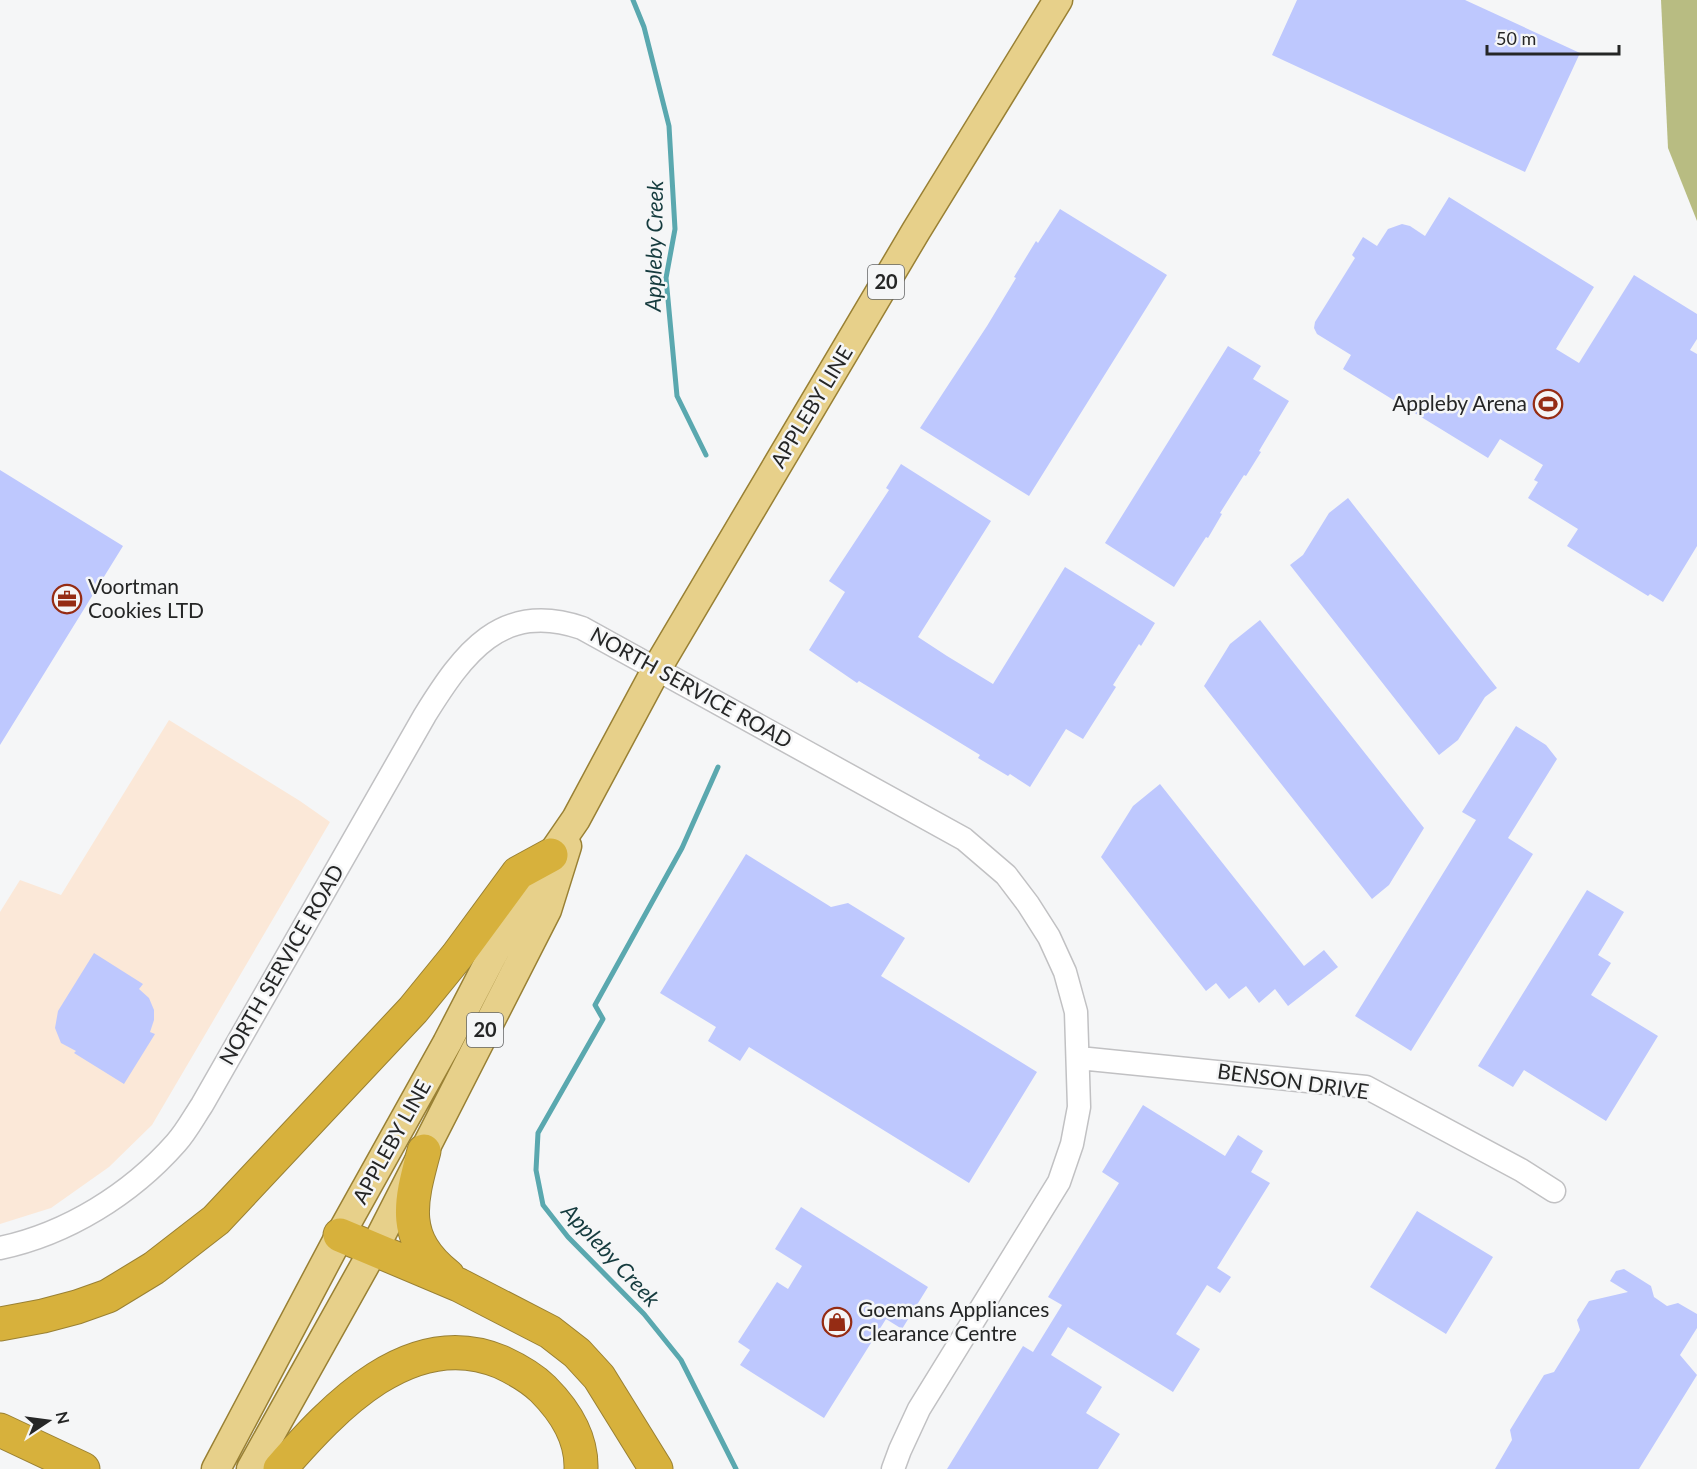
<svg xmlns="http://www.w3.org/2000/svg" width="1697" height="1469" font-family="Lato,sans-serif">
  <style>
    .commercial { fill: #fbe8d8 }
    .forest { fill: #b8bc82 }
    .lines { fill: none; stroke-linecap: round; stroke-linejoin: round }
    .stream { stroke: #5aa8af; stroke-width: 5 }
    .building { fill: #bec8fe }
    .minor-casing { stroke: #c1c1c3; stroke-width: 25 }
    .major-casing { stroke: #998034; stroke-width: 31 }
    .highway-casing { stroke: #998034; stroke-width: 35 }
    .minor { stroke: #fff; stroke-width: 22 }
    .major { stroke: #e7d08a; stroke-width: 28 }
    .highway { stroke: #d7b13c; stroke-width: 33 }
    .labels { text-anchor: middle; stroke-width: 5; stroke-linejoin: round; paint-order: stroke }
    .shield { fill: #f5f6f7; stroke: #636465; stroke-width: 1.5 }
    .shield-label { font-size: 20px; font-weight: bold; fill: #252626 }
    .poi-label { font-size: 21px; fill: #252626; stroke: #f5f6f7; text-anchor: start }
    .street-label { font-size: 21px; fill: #252626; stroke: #f5f6f7 }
    .water-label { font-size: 22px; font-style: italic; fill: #153b3e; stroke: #f5f6f7 }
  </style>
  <rect width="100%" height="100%" fill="#f5f6f7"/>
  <path class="commercial" d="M169 720 300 801 330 822 152 1125 109 1167 51 1208 0 1224V912L20 880 61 895Z"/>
  <path class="forest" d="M1661 0H1697V221L1668 148Z"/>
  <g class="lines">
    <path class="stream" d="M633 0 644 27 669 126 675 229 666 278 677 396 706 455
      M718 767 682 848 595 1005 603 1019 538 1133 536 1170 543 1205 568 1237 644 1314 681 1360 736 1469"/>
  </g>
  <path class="building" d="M1297 0H1465L1580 53 1525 172 1272 55Z
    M1449 197 1594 287 1556 349 1579 363 1634 275 1697 314V339L1690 350 1697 354V546L1663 602 1650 594 1648 596 1567 546 1578 529 1528 498 1538 482 1534 480 1543 465 1500 439 1488 458 1343 369 1351 355 1317 334 1314 328 1315 322 1355 258 1352 255 1363 237 1377 246 1388 229 1402 224 1410 226 1425 236Z
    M1060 209 1167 275 1029 496 920 428 987 326 1016 278 1014 277 1036 241 1038 243Z
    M1228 346 1261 366 1253 379 1289 401 1259 451 1261 452 1246 476 1244 475 1220 513 1222 514 1208 538 1206 537 1174 587 1105 543Z
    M901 464 991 521 918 637 947 656 993 684 1065 567 1155 623 1141 646 1139 644 1113 685 1116 687 1083 739 1066 729 1030 787 1010 774 1008 776 978 758 980 755 859 681 857 683 809 650 845 592 829 581 889 490 886 488Z
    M0 470 123 546 0 745Z
    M1348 498 1497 688 1485 697 1458 740 1439 755 1290 565 1303 555 1329 513Z
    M1260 620 1424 828 1389 885 1372 899 1204 686 1230 644Z
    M1516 726 1546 745 1557 759 1508 838 1533 854 1411 1051 1355 1016 1476 820 1462 812Z
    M1160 784 1304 966 1324 950 1338 967 1288 1006 1275 989 1259 1003 1246 986 1229 999 1216 983 1206 991 1101 857 1133 806Z
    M746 854 831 907 848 903 905 938 881 976 1037 1072 969 1183 749 1047 740 1061 708 1041 716 1027 660 993Z
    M1587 890 1624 912 1598 955 1611 963 1591 995 1658 1036 1606 1121 1524 1070 1513 1087 1478 1066Z
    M94 953 143 984 139 989 149 998 154 1010V1020L150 1032 155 1034 124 1084 74 1053 76 1051 61 1043 55 1028 58 1011Z
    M1143 1105 1225 1156 1238 1135 1263 1151 1251 1172 1270 1183 1217 1268 1231 1277 1220 1293 1207 1285 1176 1334 1200 1349 1173 1392 1068 1327 1051 1355 1102 1387 1086 1413 1120 1434 1098 1469H947L1023 1346 1033 1352 1062 1305 1048 1297 1119 1183 1102 1172Z
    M801 1207 928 1287 902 1329 886 1319 824 1418 740 1365 750 1350 738 1342 777 1282 788 1289 802 1266 775 1249Z
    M1417 1211 1493 1257 1446 1334 1370 1287Z
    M1624 1269 1651 1286 1654 1297 1667 1306 1678 1303 1697 1314V1328L1680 1355 1697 1375 1639 1469H1495L1512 1440 1510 1430 1544 1375 1554 1372 1580 1330 1577 1320 1589 1301 1628 1292 1610 1281 1616 1271Z"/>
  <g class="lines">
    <g class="minor-casing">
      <path id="minor" d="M1079 1058 1366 1087 1521 1170 1554 1191
        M0 1248C67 1234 131 1194 176 1143 186 1132 194 1117 202 1105L425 715C463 654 501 600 582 628L964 839 1006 875 1028 904 1049 937 1065 972 1076 1012 1079 1107 1072 1144 1059 1182 919 1409 900 1450 893 1469"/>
    </g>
    <g class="major-casing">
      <path id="major" d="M216 1469 340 1235 447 1043 523 896 576 819 656 670 916 231 1058 0
        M251 1469 374 1249 547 910 567 846"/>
    </g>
    <g class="highway-casing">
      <path id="highway" d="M424 1151C410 1203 400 1238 448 1276
        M340 1235 459 1285 550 1332 577 1353 599 1377 656 1469
        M0 1324 43 1316 77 1307 108 1296 154 1268 216 1220 413 1010 457 956 518 873 551 855
        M0 1430 83 1469
        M280 1469C333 1408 411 1324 501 1362 516 1369 531 1377 543 1389 564 1410 582 1438 581 1469"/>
    </g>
    <use href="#minor" class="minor"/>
    <use href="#major" class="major"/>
    <use href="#highway" class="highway"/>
  </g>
  <defs>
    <g id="stadium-ring" transform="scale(1.5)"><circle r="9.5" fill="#f5f6f7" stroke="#952c14" stroke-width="1.5"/><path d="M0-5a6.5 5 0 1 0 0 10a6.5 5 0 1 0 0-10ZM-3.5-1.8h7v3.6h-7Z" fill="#952c14"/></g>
    <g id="office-ring" transform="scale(1.5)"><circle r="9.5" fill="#f5f6f7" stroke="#952c14" stroke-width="1.5"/><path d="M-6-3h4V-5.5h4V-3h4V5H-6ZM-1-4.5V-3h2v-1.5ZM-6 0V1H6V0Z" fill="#952c14"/></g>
    <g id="shop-ring" transform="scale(1.5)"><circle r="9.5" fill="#f5f6f7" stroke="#952c14" stroke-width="1.5"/><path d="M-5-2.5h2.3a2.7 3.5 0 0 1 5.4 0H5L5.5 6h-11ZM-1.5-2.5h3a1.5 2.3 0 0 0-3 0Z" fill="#952c14"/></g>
  </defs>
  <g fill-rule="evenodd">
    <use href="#stadium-ring" x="1548" y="404"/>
    <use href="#office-ring" x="67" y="599"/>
    <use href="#shop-ring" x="837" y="1322"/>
  </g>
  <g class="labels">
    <g class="shield">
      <rect x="868" y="265" width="36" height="34" rx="4.5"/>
      <rect x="467" y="1013" width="36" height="34" rx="4.5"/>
    </g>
    <g class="shield-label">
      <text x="886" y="289">20</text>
      <text x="485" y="1037">20</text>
    </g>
    <g class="poi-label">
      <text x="1527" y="411" text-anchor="end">Appleby Arena</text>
      <text x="88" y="594">Voortman<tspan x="88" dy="24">Cookies LTD</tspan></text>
      <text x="858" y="1317">Goemans Appliances<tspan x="858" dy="24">Clearance Centre</tspan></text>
    </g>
    <g class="street-label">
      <text transform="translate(812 407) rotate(-59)" y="7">APPLEBY LINE</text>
      <text transform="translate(691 688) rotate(29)" y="7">NORTH SERVICE ROAD</text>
      <text transform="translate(282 965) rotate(-60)" y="7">NORTH SERVICE ROAD</text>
      <text transform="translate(1293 1082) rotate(8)" y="7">BENSON DRIVE</text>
      <text transform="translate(392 1142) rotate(-61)" y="7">APPLEBY LINE</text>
    </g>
    <g class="water-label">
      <text transform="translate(654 246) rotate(-89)" y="8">Appleby Creek</text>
      <text transform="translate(611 1255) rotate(47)" y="8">Appleby Creek</text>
    </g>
  </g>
  <g transform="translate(48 1421) rotate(77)" stroke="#f5f6f7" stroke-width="4.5" paint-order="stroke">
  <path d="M0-4.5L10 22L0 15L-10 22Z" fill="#252626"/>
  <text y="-9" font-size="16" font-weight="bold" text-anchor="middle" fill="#252626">N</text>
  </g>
  <path d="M1487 45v9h132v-9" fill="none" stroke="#252626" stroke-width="3"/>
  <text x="1496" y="45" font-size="18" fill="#252626" stroke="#f5f6f7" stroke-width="4.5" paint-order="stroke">50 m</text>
</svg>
